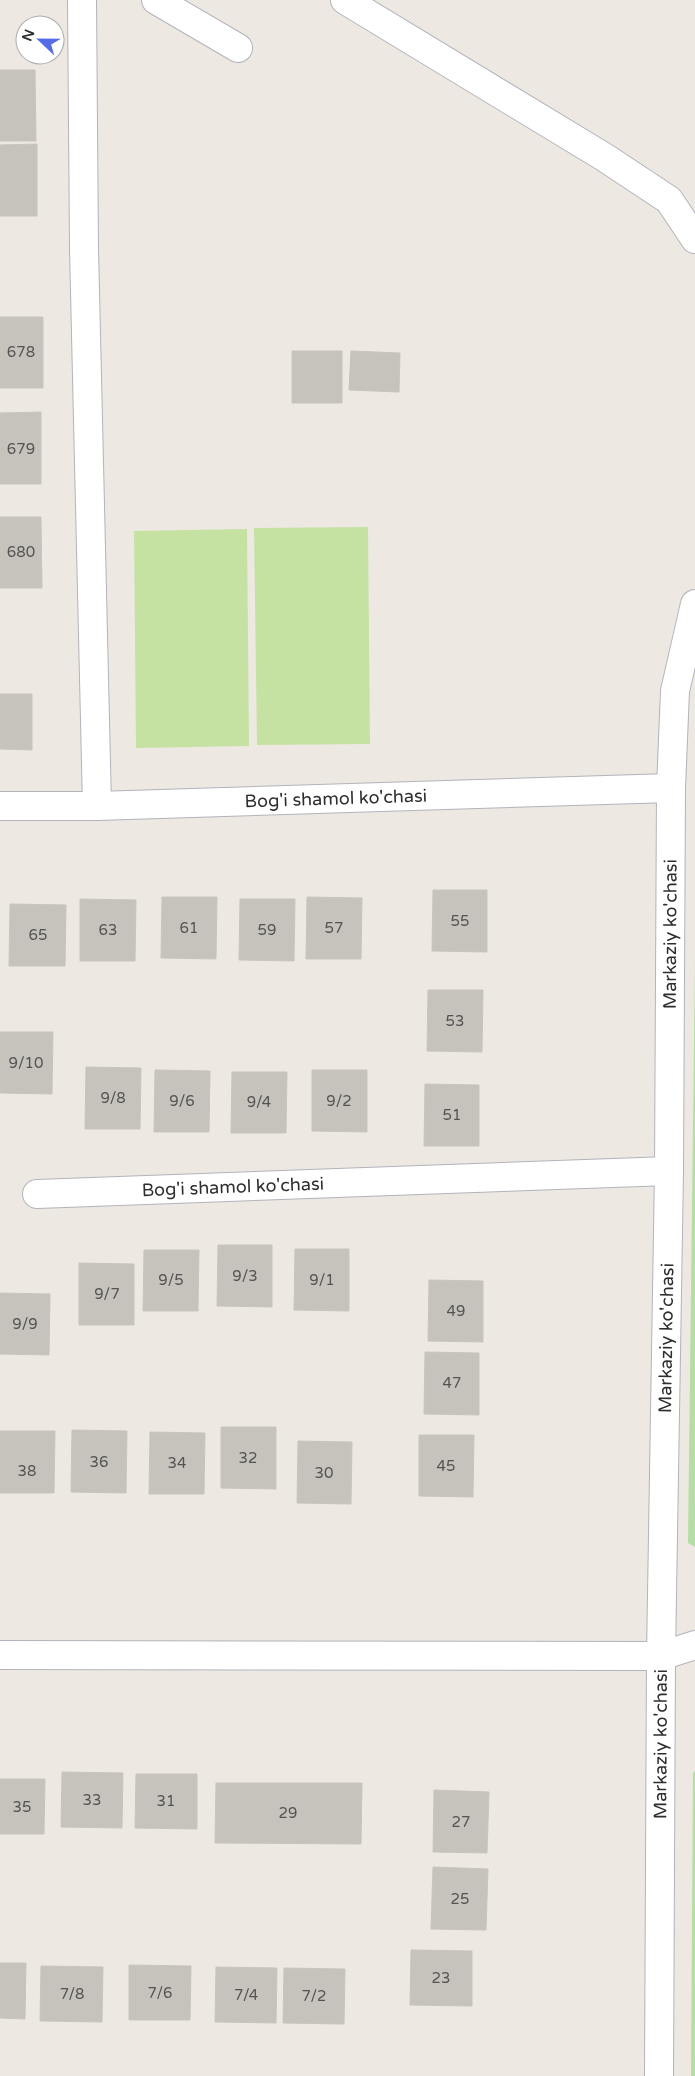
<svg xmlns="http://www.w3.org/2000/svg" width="695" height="2076" font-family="'Varela Round',sans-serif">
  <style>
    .green { fill: #b6dda5 }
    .pitch { fill: #c5e2a3 }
    .building { fill: #c6c3bd; stroke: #c9c5bb }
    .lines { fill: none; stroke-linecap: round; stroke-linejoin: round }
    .minor-casing { stroke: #b2b3bc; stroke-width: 30 }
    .minor { stroke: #fff; stroke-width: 28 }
    .labels { text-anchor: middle; stroke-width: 5; stroke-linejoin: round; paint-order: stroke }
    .number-label { font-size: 15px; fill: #545352 }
    .street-label { font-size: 18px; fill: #2e2e2e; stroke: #fff }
  </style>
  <rect width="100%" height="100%" fill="#ede9e2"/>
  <path class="green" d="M695 956V1547L688 1543Z
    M695 1771V2076H691L693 1773Z"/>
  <path class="pitch" d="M368 527 370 744 257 745 254 528Z
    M247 529 249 746 136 748 134 531Z"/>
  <path class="building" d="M0 70H35L36 141H0Z
    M37 144V216H0V145Z
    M0 317H43V388H0Z
    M292 351H342V403H292Z
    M351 351 400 353 399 392 349 390Z
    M41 412V484H0V413Z
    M0 517H41L42 588H0Z
    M0 694H32V750L0 749Z
    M433 890H487V952L432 951Z
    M162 897H217L216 959 161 958Z
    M307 897 362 898 361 959H306Z
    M80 899 136 900 135 961H80Z
    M240 899H295L294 961 239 960Z
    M10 904 66 905 65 966H9Z
    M428 990H483L482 1052 427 1051Z
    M0 1032H53L52 1094 0 1093Z
    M86 1067 141 1068 140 1129H85Z
    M155 1070 210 1071 209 1132H154Z
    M312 1070H367V1132L312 1131Z
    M232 1072H287L286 1133H231Z
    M425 1084 479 1085V1146H424Z
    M218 1245H272V1307L217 1306Z
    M295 1249H349V1311L294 1310Z
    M144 1250H199L198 1311H143Z
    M79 1263 134 1264V1325H79Z
    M429 1280 483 1281V1342L428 1341Z
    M0 1293 50 1294 49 1355 0 1354Z
    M425 1352 479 1353V1415L424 1414Z
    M221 1427H276V1489L221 1488Z
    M72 1430 127 1431 126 1493 71 1492Z
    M0 1431H55L54 1493H0Z
    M150 1432 205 1433 204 1494H149Z
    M419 1435H474L473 1497 419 1496Z
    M298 1441 352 1442 351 1504 297 1503Z
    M62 1772 123 1773 122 1828 61 1827Z
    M136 1774H197V1829L135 1828Z
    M0 1779H45L44 1834H0Z
    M216 1783H362L361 1844 215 1843Z
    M434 1790 489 1792 487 1853 433 1852Z
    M433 1867 488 1869 486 1930 431 1929Z
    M411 1950 472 1951V2006L410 2005Z
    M0 1963H26L25 2019 0 2018Z
    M129 1965 191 1966 190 2020H129Z
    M41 1966 103 1967 102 2022 40 2021Z
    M216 1967 277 1968 276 2023 215 2022Z
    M284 1968 345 1969 344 2024 283 2023Z"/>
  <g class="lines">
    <g class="minor-casing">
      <g id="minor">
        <path d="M82 0 84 248 97 806"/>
        <path d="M156 0 238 48"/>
        <path d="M345 0 604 157 669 200 695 239"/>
        <path id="s1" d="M0 806H97L671 788"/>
        <path id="s2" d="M37 1194 669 1171"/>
        <path d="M0 1655 661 1656 695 1645"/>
        <path id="s3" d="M659 2076 661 1656 669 1171 671 788 675 691 695 604"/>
      </g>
    </g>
    <use href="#minor" class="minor"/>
  </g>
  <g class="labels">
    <g class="number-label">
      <text x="21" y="357">678</text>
      <text x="21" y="454">679</text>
      <text x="21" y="557">680</text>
      <text x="460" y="926">55</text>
      <text x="189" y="933">61</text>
      <text x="334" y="933">57</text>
      <text x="108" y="935">63</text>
      <text x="267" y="935">59</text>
      <text x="38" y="940">65</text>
      <text x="455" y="1026">53</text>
      <text x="26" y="1068">9/10</text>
      <text x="113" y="1103">9/8</text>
      <text x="182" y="1106">9/6</text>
      <text x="339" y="1106">9/2</text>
      <text x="259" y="1107">9/4</text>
      <text x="452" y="1120">51</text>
      <text x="245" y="1281">9/3</text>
      <text x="171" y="1285">9/5</text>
      <text x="322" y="1285">9/1</text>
      <text x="107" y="1299">9/7</text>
      <text x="456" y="1316">49</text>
      <text x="25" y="1329">9/9</text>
      <text x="452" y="1388">47</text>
      <text x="248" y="1463">32</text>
      <text x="99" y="1467">36</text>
      <text x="177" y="1468">34</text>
      <text x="446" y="1471">45</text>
      <text x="27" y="1476">38</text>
      <text x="324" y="1478">30</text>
      <text x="92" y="1805">33</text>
      <text x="166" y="1806">31</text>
      <text x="22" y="1812">35</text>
      <text x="288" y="1818">29</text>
      <text x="461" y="1827">27</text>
      <text x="460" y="1904">25</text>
      <text x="441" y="1983">23</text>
      <text x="160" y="1998">7/6</text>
      <text x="72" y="1999">7/8</text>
      <text x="246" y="2000">7/4</text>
      <text x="314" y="2001">7/2</text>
    </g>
    <g class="street-label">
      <text dy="6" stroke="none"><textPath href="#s1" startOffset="336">Bog'i shamol ko'chasi</textPath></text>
      <text dy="6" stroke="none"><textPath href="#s3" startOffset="1142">Markaziy ko'chasi</textPath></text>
      <text dy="6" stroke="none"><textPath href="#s2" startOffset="196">Bog'i shamol ko'chasi</textPath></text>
      <text dy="6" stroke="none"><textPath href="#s3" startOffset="738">Markaziy ko'chasi</textPath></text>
      <text dy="6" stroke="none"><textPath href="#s3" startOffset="332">Markaziy ko'chasi</textPath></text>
    </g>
  </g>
  <g transform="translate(40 40) rotate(292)"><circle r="24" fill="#ffffff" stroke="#ababab"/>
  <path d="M0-4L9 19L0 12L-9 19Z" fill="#566be6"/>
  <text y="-8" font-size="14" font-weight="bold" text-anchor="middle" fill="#2e2e2e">N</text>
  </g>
</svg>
